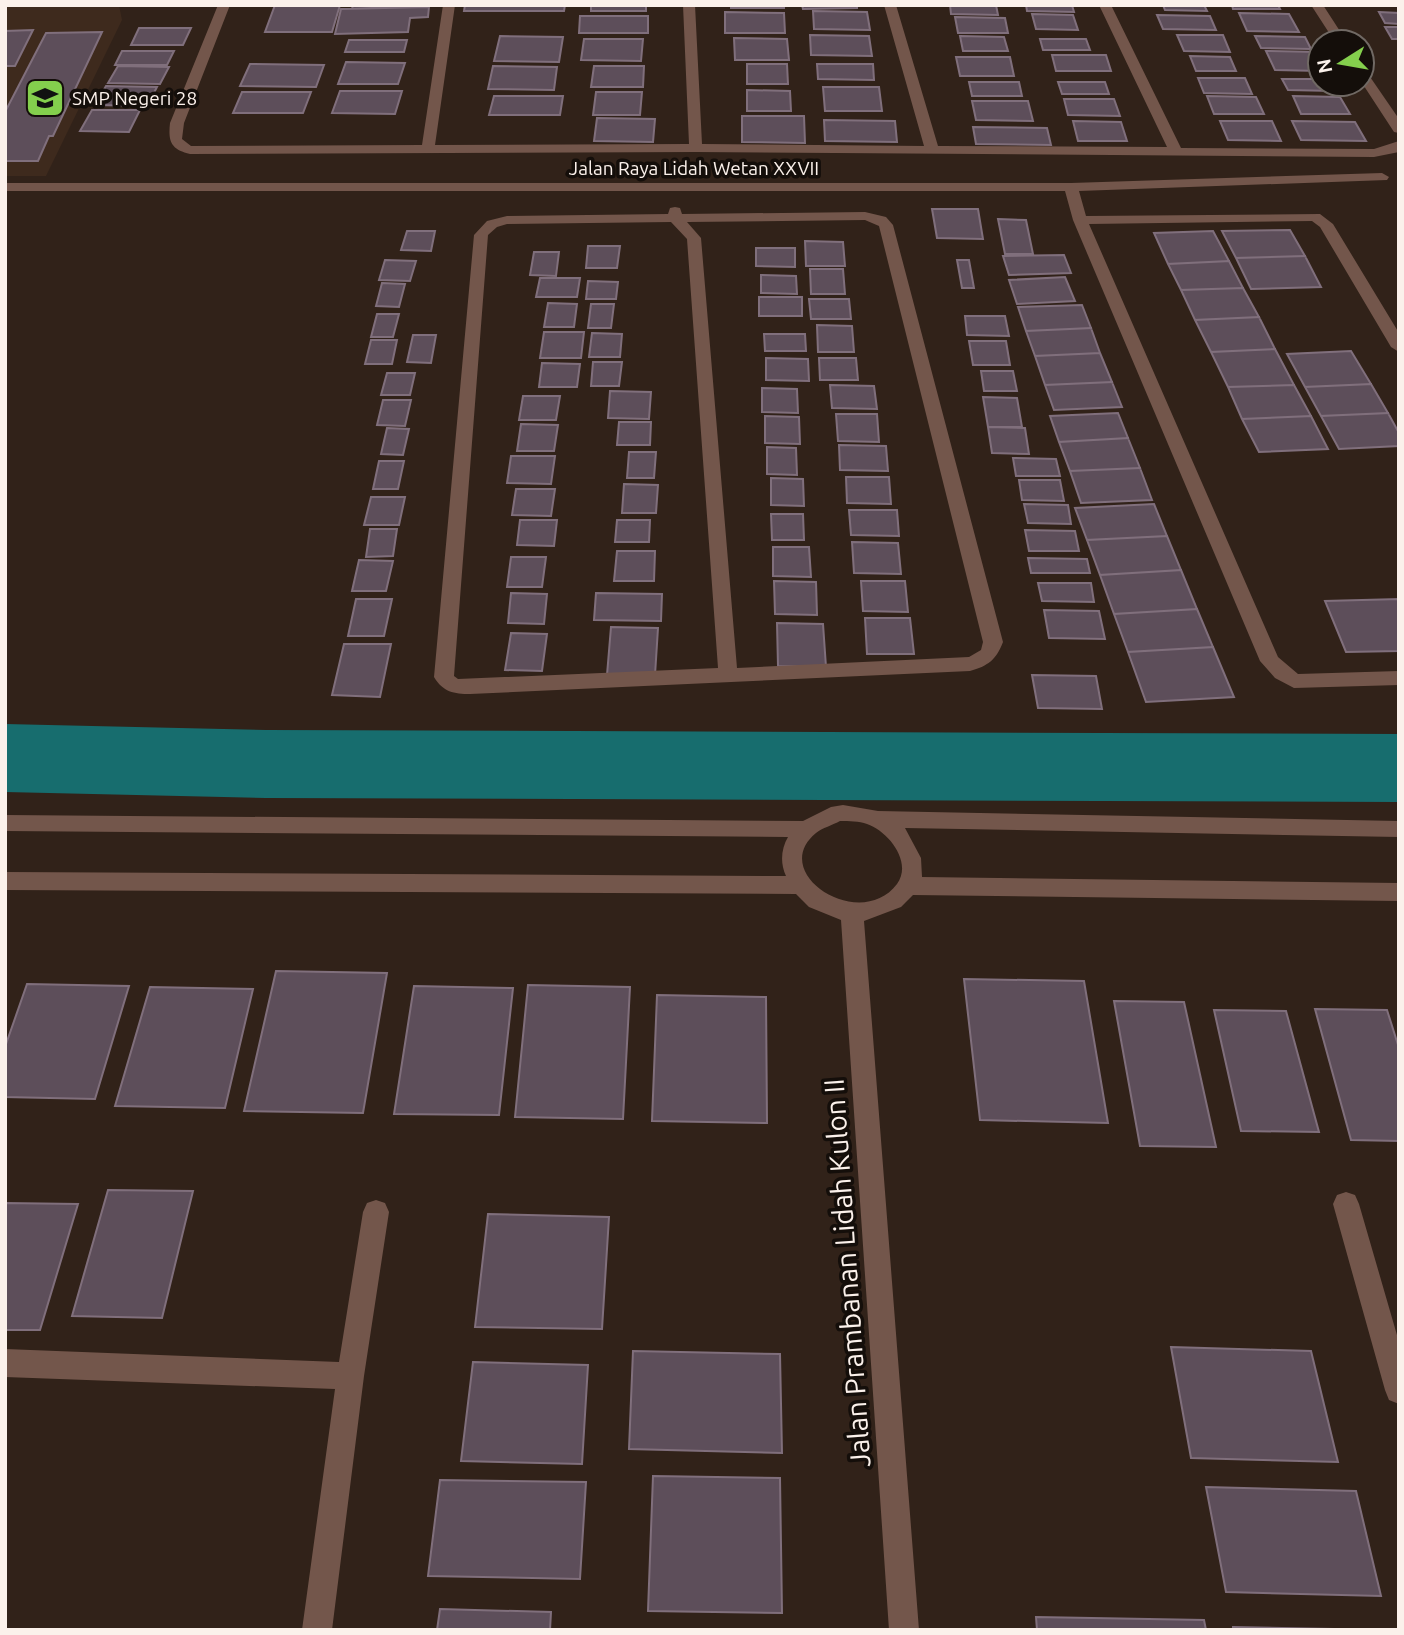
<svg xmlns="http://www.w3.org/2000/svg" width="1404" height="1635" font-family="Ubuntu,sans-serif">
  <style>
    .built { fill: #3e2a1d }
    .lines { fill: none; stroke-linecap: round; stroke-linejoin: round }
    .river { fill: #176d6e; fill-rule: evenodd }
    .building { fill: #5d4e5a; stroke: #806f7c; stroke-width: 2 }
    .street { fill: #73564b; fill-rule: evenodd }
    .labels { text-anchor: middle; stroke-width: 7; stroke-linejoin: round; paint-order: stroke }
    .far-poi-label { font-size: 19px; fill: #fbf1eb; stroke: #140e0a; text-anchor: start }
    .far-street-label { font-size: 19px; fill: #fbf1eb; stroke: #140e0a }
    .near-street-label { font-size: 28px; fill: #fbf1eb; stroke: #140e0a }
  </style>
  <rect width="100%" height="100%" fill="#312219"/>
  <path class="built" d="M5 5H119L122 20 46 176H5Z"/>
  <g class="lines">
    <path class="river" d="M5 724 266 730 1399 734V802L266 798 5 792Z"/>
  </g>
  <path class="building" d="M275 5H340L332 32H265Z
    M353 5H430L352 9Z
    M465 5H565L564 11H464Z
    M591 5H646V11H591Z
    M731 5H784V8H731Z
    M802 5H857V8L803 9Z
    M950 5H996L998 15 951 14Z
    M1026 5H1072L1074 12 1027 11Z
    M1163 5H1204L1207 11 1165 10Z
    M1232 5H1278L1280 9H1233Z
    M429 7 428 17 410 18 408 32 335 34 341 9Z
    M813 11 867 12 870 30 814 29Z
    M725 12 784 13 785 33H725Z
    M1379 12 1399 13V24L1385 23Z
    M1239 13 1289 14 1299 32 1247 31Z
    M1032 14 1073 15 1078 30 1036 29Z
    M1157 15 1210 16 1216 30 1163 29Z
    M580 16H648V33H579Z
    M955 17 1005 18 1008 33H958Z
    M1385 27H1399V39H1392Z
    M139 28H191L183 45H131Z
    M33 30 15 66H5V31Z
    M102 32 53 136H49L38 161H5V112L46 33Z
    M810 35 869 36 872 56 811 55Z
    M1177 35H1223L1230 52 1184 51Z
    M500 36 563 37 559 62 494 61Z
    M960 36 1004 37 1008 51H963Z
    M1255 36 1305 37 1311 49 1261 48Z
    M734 38 787 39 789 60H735Z
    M584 39H643L641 61 581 60Z
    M1040 39H1086L1090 50H1043Z
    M349 40H407L404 52H345Z
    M122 51H174L167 65H115Z
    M1266 51 1319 52 1320 71 1275 70Z
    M1052 55H1106L1111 71H1056Z
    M1190 56 1230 57 1236 71H1196Z
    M956 57H1010L1014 76H960Z
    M346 62 405 63 398 84H338Z
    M250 64 324 65 316 87 240 86Z
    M747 64H787L788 84H747Z
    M817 64H873L874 80 818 79Z
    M118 66 169 67 160 84 108 83Z
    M493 66 557 67 554 90 488 89Z
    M594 66H644L643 87H591Z
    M1198 78H1245L1252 94 1204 93Z
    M1282 79H1320V84H1330L1333 91 1288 90Z
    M969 82H1019L1022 96H972Z
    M1058 82H1105L1109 94H1062Z
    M106 86 157 87 147 106 95 105Z
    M823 87H879L882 111H825Z
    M747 90 790 91 791 111H747Z
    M340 91H402L395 114 332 113Z
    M242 92H311L303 113H233Z
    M596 92H642L640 115H593Z
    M494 96H563L560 115H489Z
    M1207 96 1256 97 1264 114H1214Z
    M1293 96 1340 97 1350 114H1301Z
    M1064 99H1114L1120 116 1068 115Z
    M972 101H1028L1033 121 976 120Z
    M92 110H140L129 132 80 131Z
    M742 116H804L805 143 742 142Z
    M597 118 655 119 653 142 594 141Z
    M824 120 895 121 897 142 825 141Z
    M1073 121 1121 122 1127 141H1078Z
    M1220 121H1272L1281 141 1228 140Z
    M1292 121 1355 122 1366 141 1301 140Z
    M973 127 1047 128 1051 145 976 144Z
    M932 209H978L983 239 937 238Z
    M998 219 1026 220 1033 254H1005Z
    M1290 230 1305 256 1236 258 1222 231Z
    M407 231H435L431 251 401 250Z
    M1213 231 1229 261 1168 264 1154 233Z
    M805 241 843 242 845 266H806Z
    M588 246H620L617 268H586Z
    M756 248H795V267L756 266Z
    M534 252H559L556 276 530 275Z
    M1064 255 1071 273 1009 275 1003 256Z
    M1305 256 1321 287 1251 289 1236 258Z
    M385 260 416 261 410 281 379 280Z
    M957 260H969L974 288H962Z
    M1229 261 1243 288 1181 290 1168 264Z
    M810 269H843L845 294H811Z
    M761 275 796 276 797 294 761 293Z
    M1065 277 1075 301 1017 304 1009 280Z
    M540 278H580L577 297H536Z
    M588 281 618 282 616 299H586Z
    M382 283 405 284 399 307 376 306Z
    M1243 288 1259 317 1195 320 1181 290Z
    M759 297H802V316H759Z
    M809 299H849L851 319H811Z
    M548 303 577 304 574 327H544Z
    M591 304H614L611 328H588Z
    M1082 305 1091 328 1026 331 1018 307Z
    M377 314H399L393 337H371Z
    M965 316H1005L1009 336 967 335Z
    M1259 317 1275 349 1211 352 1195 320Z
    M817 325 852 326 854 352H818Z
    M1091 328 1100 353 1035 356 1026 331Z
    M544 332H584L581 358H540Z
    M592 333 622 334 620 357H589Z
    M764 334H805L806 351H765Z
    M413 335H436L431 363 407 362Z
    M371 340H397L392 364H365Z
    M969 341H1006L1010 365H973Z
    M1275 349 1294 385 1228 387 1211 352Z
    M1351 351 1371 384 1305 387 1287 354Z
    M1100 353 1112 382 1045 385 1035 356Z
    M766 358 808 359 809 381 766 380Z
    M819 358H856L858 380H820Z
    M593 362H622L619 386H591Z
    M542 363 580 364 577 387H539Z
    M981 371H1013L1017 391H984Z
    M387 373H415L410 395H381Z
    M1112 382 1122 407 1054 410 1045 385Z
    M1371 384 1388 413 1321 416 1305 387Z
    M830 385 874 386 877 409 832 408Z
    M1294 385 1311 416 1242 419 1228 387Z
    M762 388 797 389 798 413 762 412Z
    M610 391 651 392 649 419 608 418Z
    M523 396H560L556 420H519Z
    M983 397 1017 398 1022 427H988Z
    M383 400H411L405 426 377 425Z
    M1118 413 1128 438 1059 442 1050 416Z
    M1388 413 1399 433V446L1339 449 1321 416Z
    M836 414H877L879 442 838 441Z
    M765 416 799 417 800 444 765 443Z
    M1311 416 1328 449 1259 452 1242 419Z
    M619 422H651L650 445H617Z
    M521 424 558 425 554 451H517Z
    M988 427 1025 428 1029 454 992 453Z
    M387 428 409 429 403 455 381 454Z
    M1128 438 1140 468 1070 471 1059 442Z
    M839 445 886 446 888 471 840 470Z
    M767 447 796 448 797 475 767 474Z
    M629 452H656L654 478H627Z
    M511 456H555L551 484 507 483Z
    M1013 458 1056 459 1060 476H1016Z
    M379 461H404L398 489H373Z
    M1140 468 1152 500 1081 503 1070 471Z
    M846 477H889L891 504 847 503Z
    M771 478 803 479 804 506 771 505Z
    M1019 480H1060L1064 501 1022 500Z
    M624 484 658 485 656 513H622Z
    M516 489H555L551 516 512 515Z
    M371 497H405L399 525H364Z
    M1024 504 1068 505 1071 524 1028 523Z
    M1154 504 1167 536 1087 540 1075 508Z
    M849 510H897L899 536 851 535Z
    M771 514H803L804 540H772Z
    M520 520H557L554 546 517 545Z
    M617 520H650L649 542H615Z
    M370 529H397L393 556 366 557Z
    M1025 530 1075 531 1079 551H1029Z
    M1167 536 1181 570 1100 575 1087 540Z
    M852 542 898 543 901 574 854 573Z
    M773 547H809L811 577 773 576Z
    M617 551H655L654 581H614Z
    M511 557H546L542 587H507Z
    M1028 558 1087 559 1090 573H1031Z
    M359 560 393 561 386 591H352Z
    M1181 570 1197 609 1114 614 1100 575Z
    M774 581 816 582 817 615 775 614Z
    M861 581H905L908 612 863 611Z
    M1038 583H1091L1094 602 1042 601Z
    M511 593 547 594 544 624 508 623Z
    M596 593 662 594 661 621 594 620Z
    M356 599H392L384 636H348Z
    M1399 599V651L1346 652 1325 601Z
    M1197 609 1213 647 1128 652 1114 614Z
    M1044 610 1099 611 1105 639 1049 638Z
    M865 618H910L914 654H867Z
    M777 623 823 624 826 667 778 666Z
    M611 627 658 628 655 675H607Z
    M511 633 547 634 542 671 505 670Z
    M344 644H391L380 697 332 695Z
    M1213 647 1234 697 1146 702 1128 652Z
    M1032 675 1096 676 1102 709 1038 708Z
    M276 971 387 973 363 1113 244 1111Z
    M964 979 1084 981 1108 1123 980 1120Z
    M27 984 129 986 95 1099 5 1097V1047Z
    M528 985 630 987 623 1119 515 1117Z
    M414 986 513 988 499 1115 394 1114Z
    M150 987 253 989 225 1108 115 1106Z
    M657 995 766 997 767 1123 652 1121Z
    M1114 1001 1184 1002 1216 1147 1140 1146Z
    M1315 1009 1387 1010 1399 1048V1141L1351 1140Z
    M1214 1010 1286 1011 1319 1132 1241 1131Z
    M108 1190 193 1191 162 1318 72 1316Z
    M5 1203 78 1204 40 1330H5Z
    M488 1214 609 1217 602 1329 475 1327Z
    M1171 1347 1311 1351 1338 1462 1191 1458Z
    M633 1351 780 1354 782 1453 629 1449Z
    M473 1362 588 1365 582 1464 461 1461Z
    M653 1476 780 1478 782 1613 648 1611Z
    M440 1480 586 1482 580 1579 428 1576Z
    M1206 1487 1356 1491 1381 1596 1226 1592Z
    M440 1609 551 1612 550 1630H437Z
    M1036 1617 1204 1620 1206 1630H1037Z
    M1233 1627 1386 1630H1233Z"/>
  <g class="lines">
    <path class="street" d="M218 5H230L184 123 182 139 191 146 422 145 443 5H455L435 145 689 144 683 5H695L702 144 924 146 884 5H896L938 146 1167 147 1099 5H1111L1181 148 1374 149 1399 141V152L1374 157 696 152 190 154C171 149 168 142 170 123Z
      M1311 5H1323L1347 42H1335Z
      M1362 70 1366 71 1399 119V133L1394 132 1362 83Z
      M1382 173 1389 177 1387 180 1079 191 1086 216 1320 214 1333 224 1399 333V352L1391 347 1320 227 1312 221 1089 224 1278 657 1298 674 1399 671V685L1294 688 1275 678 1260 661 1073 220 1065 191H5V183H1071Z
      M675 207 680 208 682 214 865 212 886 217 893 225 1003 642C996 660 988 666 970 671L470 694C454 694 443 692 434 677L474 235 487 221 507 216 668 214 670 208ZM865 220 879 226 983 642 981 650 969 657 737 668 701 238 687 222ZM671 222 687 239 718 668 458 679 454 676 488 235 497 227 507 224Z
      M843 805 878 811 1399 821V837L905 828 921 858 922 877 1399 883V901L913 895 901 907 864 921 919 1630H889L841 920 809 907 796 894 5 890V872L786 876C780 863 781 849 788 837L5 831V815L803 821 831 807ZM840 821C849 821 859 821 867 824 888 831 913 862 897 884 860 933 767 873 816 833 822 828 833 825 840 821Z
      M1346 1192 1355 1195 1359 1204 1399 1342V1404L1389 1400 1385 1390 1333 1204 1337 1195Z
      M376 1200 385 1203 389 1212 364 1376 332 1630H302L335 1389 5 1377V1349L339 1362 363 1212 367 1203Z"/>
  </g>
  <defs>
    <g id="school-square" transform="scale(2.0125)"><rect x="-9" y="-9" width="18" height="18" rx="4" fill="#84cf4d" stroke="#140e0a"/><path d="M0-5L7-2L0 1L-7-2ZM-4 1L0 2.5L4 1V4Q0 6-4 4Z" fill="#111"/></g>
  </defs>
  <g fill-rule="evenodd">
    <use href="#school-square" x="45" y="98"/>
  </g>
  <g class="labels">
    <g class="far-poi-label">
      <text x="72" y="105">SMP Negeri 28</text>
    </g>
    <g class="far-street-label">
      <text x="694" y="175">Jalan Raya Lidah Wetan XXVII</text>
    </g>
    <g class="near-street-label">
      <text transform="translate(847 1273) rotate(-94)" y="10">Jalan Prambanan Lidah Kulon II</text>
    </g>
  </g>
  <rect width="1404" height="1635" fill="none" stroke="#fbf1eb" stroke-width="14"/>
  <g transform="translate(1341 63) rotate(259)"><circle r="33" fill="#140e0a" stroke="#706964" stroke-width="2"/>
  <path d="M0-5L12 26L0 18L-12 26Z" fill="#84cf4d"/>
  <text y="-10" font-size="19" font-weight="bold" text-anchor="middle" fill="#fbf1eb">N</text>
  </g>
</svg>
